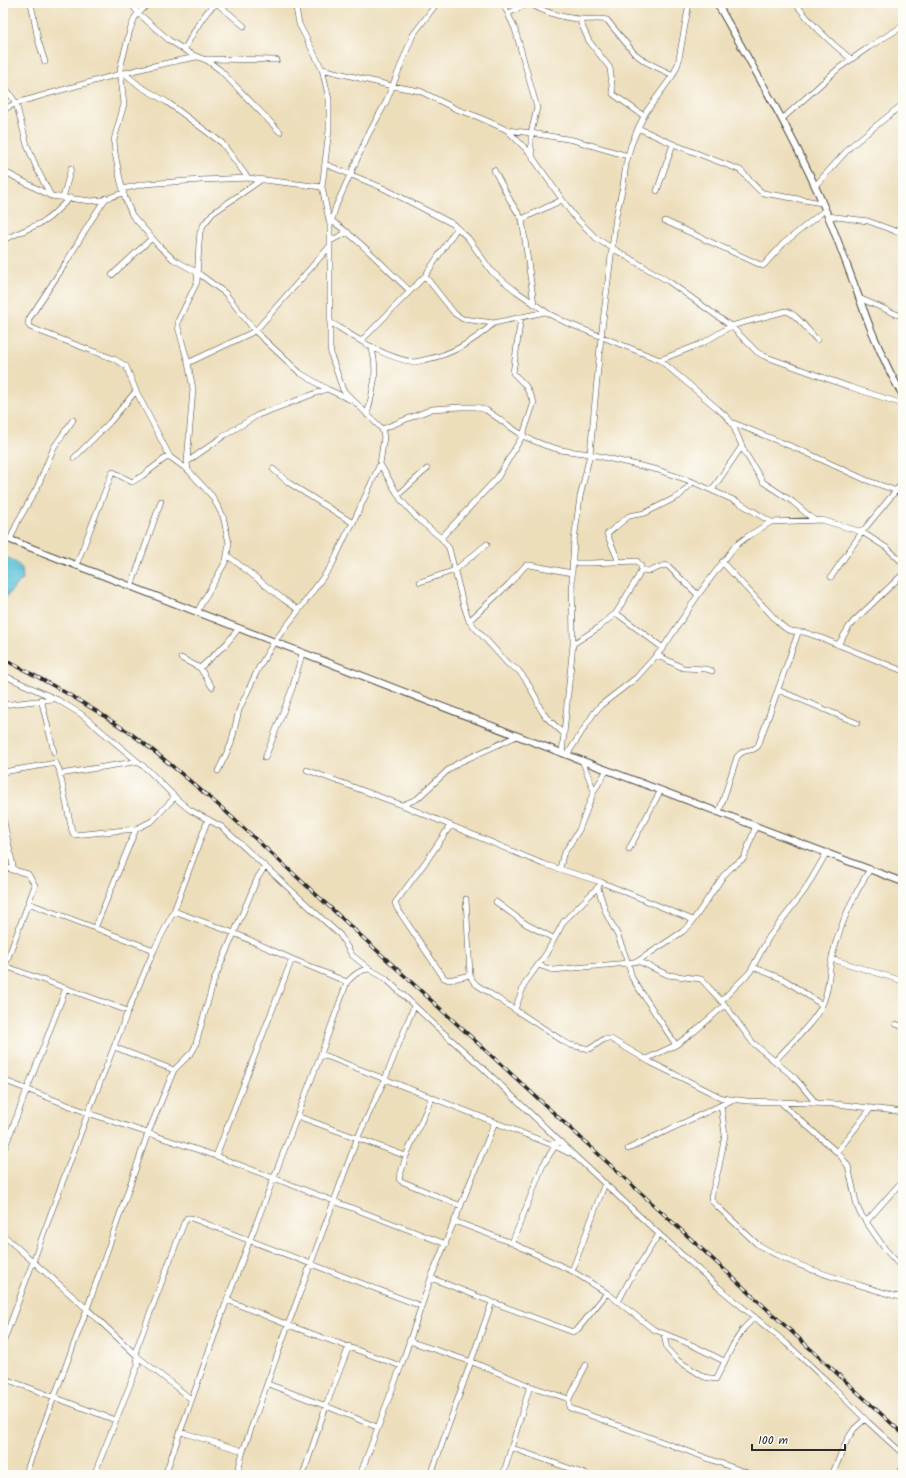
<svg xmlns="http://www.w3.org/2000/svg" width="906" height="1478" font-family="Kalam,sans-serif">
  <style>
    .water { fill: url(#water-ripples); stroke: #447882 }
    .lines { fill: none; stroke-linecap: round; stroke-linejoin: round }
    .minor-casing { stroke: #484641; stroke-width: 6 }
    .tertiary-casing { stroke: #484641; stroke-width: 8 }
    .minor { stroke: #fff; stroke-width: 5 }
    .tertiary { stroke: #fff; stroke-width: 6 }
    .rail-casing { stroke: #2b2b2b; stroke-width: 3.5 }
    .rail { stroke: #fdfcf7; stroke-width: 2; stroke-dasharray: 6; stroke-linecap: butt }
  </style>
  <defs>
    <pattern id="water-ripples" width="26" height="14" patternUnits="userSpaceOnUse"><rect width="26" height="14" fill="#5ec5da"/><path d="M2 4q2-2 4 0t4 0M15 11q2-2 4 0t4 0" fill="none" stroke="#52a9bb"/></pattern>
  </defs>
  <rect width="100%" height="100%" fill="#fdfcf7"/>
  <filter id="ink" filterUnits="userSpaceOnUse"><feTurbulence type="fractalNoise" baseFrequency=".025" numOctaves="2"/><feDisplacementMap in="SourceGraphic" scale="8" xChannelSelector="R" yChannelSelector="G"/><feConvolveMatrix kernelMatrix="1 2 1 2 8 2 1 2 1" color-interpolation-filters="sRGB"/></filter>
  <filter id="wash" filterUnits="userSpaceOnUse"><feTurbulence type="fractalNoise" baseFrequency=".012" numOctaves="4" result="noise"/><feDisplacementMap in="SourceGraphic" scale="16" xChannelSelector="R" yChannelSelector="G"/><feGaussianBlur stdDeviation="0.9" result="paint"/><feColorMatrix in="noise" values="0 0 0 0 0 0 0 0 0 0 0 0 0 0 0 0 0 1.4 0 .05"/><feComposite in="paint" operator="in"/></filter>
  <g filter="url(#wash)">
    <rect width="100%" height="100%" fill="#eddebb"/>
    <path class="water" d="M3 557 11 559 22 568 23 580C14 584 11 594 3 600Z"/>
  </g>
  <g filter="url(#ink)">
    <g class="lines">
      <g class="minor-casing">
        <path id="minor" d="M31 3 38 40 45 62
          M131 3 138 13 169 40 191 54 208 61 220 70 280 132
          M149 3 135 17 130 30 120 69 124 104 114 140 115 153 120 179 125 198 132 215 159 246 173 259 198 273 225 293 255 331 300 373 327 389 351 400
          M295 3 299 24 322 69 329 99V130L322 187 330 225
          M503 3 515 29 537 108 531 133V147L533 158 573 215 597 239 668 281 731 326 757 352 764 356 850 387 903 404
          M795 3C811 24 831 43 851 59
          M509 13 522 6 531 4C543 12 567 19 582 19 590 20 599 18 607 20L634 53 646 62 673 75
          M579 19 589 41 610 68 613 94 644 116
          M184 50C190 39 206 7 217 4L219 5 244 26
          M206 59 277 60
          M322 69 392 86 420 91 456 109 476 116 507 130 531 133 573 140 628 156
          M124 73 141 87 167 102 222 143 248 178
          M3 84 16 103 27 145 37 169 51 196
          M3 110 16 103C76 86 136 68 197 57
          M782 119 839 68 869 47 903 26
          M638 128 673 144 740 170C748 177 754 187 763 193L822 203
          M508 131 532 155
          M325 164 383 188 453 224 468 238 492 272 516 291 549 314 567 323 660 360 718 409 728 418 733 425 744 451 763 482 793 502 814 520
          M494 170 511 202 522 219 534 304
          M3 171 51 196 91 201 102 200 123 193
          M815 186 851 146 903 104
          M122 189 145 184 201 180 248 178 322 187
          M657 191 673 144
          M63 198 71 168
          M106 198 92 219 67 261 29 319 28 324 30 327 39 331 114 359 126 366 136 391 170 457
          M828 216 868 221 903 234
          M522 219 562 200
          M332 221C361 241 384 267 410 291
          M665 221 763 266 784 243 825 210
          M896 232 903 225
          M3 240 43 222 50 217 70 198
          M330 241 348 232
          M112 275 152 238
          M425 276 455 314 463 319 494 323 545 312
          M859 298 903 317
          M521 317 513 373 525 385 534 402 523 435 498 477 441 538 449 548 463 603 469 621 508 664 518 670 526 680 536 698 540 708 546 717 564 734
          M330 322C356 338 383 357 413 362 418 362 423 360 428 359 454 354 475 340 494 323
          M361 341 425 276 457 228
          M660 360 703 343 731 326 786 311C796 313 809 332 817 340
          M188 363 251 333 257 329 330 246
          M367 415C373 391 379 370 371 346
          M3 416 5 421 3 430
          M731 422 805 452 866 480 903 493
          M382 429 432 409 461 407H476L486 410 525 437 544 445 561 450 590 454 658 470 693 482 738 502 771 522
          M74 458 110 422 136 391
          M187 462 225 435 258 415 327 389
          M380 464 401 500 418 519 441 538
          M273 469 289 483 353 523
          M188 470 187 462 193 389 188 363 178 327V321L197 282 199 243 200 232 204 224 213 213 261 180
          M712 490 742 446
          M398 495 427 469
          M10 540 18 521 37 488 54 447 73 420
          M227 555 283 599 299 610
          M619 562 607 534 629 516 645 513 679 496 693 482
          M722 562 779 623C790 633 790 631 803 632 808 633 814 636 819 637L903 671
          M572 563H591L637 561 641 566V570L638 577 616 613 598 628 573 644
          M76 566 112 473 113 472 132 482 142 476 167 457H170L188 470 212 496 223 516 229 543 226 561 197 612
          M641 570 650 571 665 565 668 566 698 595
          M831 577 862 532 903 482
          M420 582 455 570 487 544
          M131 587 161 501
          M616 613 663 648
          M469 621 509 584 526 565H530L572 573
          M838 645 849 627 854 621 903 574
          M657 655 683 668 706 669 712 671
          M181 658 200 668 227 643 239 628
          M200 668 212 687
          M3 675 58 700 81 714 149 771 179 801 190 810 222 827 340 935 352 955 369 969 385 978 437 1027 484 1069 574 1155 659 1234 718 1287 786 1343 829 1383 868 1422 903 1454
          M778 690 857 723
          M41 699 54 752
          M3 705 52 699
          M562 753 573 644 572 573 574 540 580 497 590 454 601 337 616 216 623 186 626 164 631 145 639 126 646 112 673 75 678 64 689 3
          M567 755 594 713 601 705 636 678 663 648 698 595 735 546 748 536 771 522 822 520 862 532 887 548 903 563
          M265 758 292 689 302 654
          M582 760 594 791
          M307 770 402 805 417 799 448 770 458 763 517 736
          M218 771 231 744 239 710 258 669 274 642 299 610 332 565 347 533 353 523 380 464 384 437 382 429 343 390 332 358 330 348V226L336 206 368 135 386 102 413 35 437 3
          M3 772 56 763 59 769 72 831 74 835 136 829
          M60 774 134 762 138 763
          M402 805 543 864 601 882 693 920
          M719 812 737 757C743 750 746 751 754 749L758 746 798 633
          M3 817 14 871
          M450 826 427 860 395 903 397 908 444 978 449 980 470 975
          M629 849 661 790
          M3 867 28 874 35 885 3 971
          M560 869 563 855 579 830 594 791 607 770
          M598 888 606 913 618 936 628 963 632 978 676 1045
          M466 899 470 975 473 981 477 985 563 1041 570 1045 590 1049 604 1039H611L650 1062 722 1098 747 1101 837 1104 903 1112
          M496 902 526 924 553 938
          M28 903 154 950
          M174 911 234 933 292 959 347 982
          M95 928 136 829 152 821 175 797
          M832 959 903 981
          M638 961 668 975 701 979 725 1005 753 1043 795 1078 816 1103
          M538 965 553 970 628 963 638 961 682 932 690 925 724 875 731 868 744 858 756 825
          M5 966 128 1011
          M753 967 785 980 822 1005
          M721 1001 750 972 769 937 805 890 827 852
          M515 1009 525 983 546 954 564 921 599 886
          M896 1024 903 1027
          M114 1047 174 1070
          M321 1054 550 1144 561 1142
          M646 1059 676 1045 695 1031 725 1005
          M775 1061C788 1046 813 1024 821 1007 830 991 828 971 833 953 841 922 853 896 870 869
          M3 1080 88 1113 216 1156 446 1244
          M432 1097 406 1156 399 1179 401 1181 461 1206
          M780 1102 840 1155 848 1166 857 1206 860 1213 885 1249 903 1269
          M721 1105 725 1135 719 1167 711 1197 712 1201 718 1207 757 1244C799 1270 849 1281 895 1296L903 1297
          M297 1116 406 1156
          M553 1145 569 1153
          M628 1149 732 1100
          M3 1152 66 988
          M837 1152 871 1108
          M216 1156 292 959
          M454 1221 512 1243 572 1271 607 1293 653 1329 692 1345 724 1361
          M866 1222 903 1180
          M3 1235 87 1309 137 1356 191 1399
          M512 1243 543 1165 555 1146
          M572 1271 605 1183
          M431 1278 492 1302 573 1332 578 1329 607 1293
          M227 1300 288 1325 401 1366
          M618 1302 629 1281 659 1234
          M664 1334 667 1349 677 1360 704 1377 716 1379 733 1345 744 1328 755 1317
          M409 1341 472 1362 530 1386 569 1399
          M3 1343 88 1113 128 1011 154 950 174 911 208 819
          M586 1365 569 1399V1407L570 1408 753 1475
          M3 1378 115 1420
          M268 1384 326 1406 377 1427
          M181 1432 243 1451
          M512 1448 588 1475
          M238 1471 250 1475
          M25 1475 87 1309 148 1133 174 1070 192 1052 195 1047 214 980 258 877 265 867
          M94 1475 138 1365 136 1350 184 1223 187 1218H191L421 1306
          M165 1475 227 1300 321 1054 347 982C354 975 359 970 369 969
          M237 1475 243 1451 288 1325 357 1139 385 1079 414 1006
          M303 1475 326 1406 349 1346
          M360 1475 401 1366 431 1278 495 1122
          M431 1475 492 1302
          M503 1475 530 1386
          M832 1475 847 1440 854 1429 865 1419
          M899 1475 903 1466"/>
      </g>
      <g class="tertiary-casing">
        <path id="tertiary" d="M717 3C756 73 798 142 828 216 843 253 856 290 870 327 880 350 889 374 903 395
          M3 537 562 753 903 882"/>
      </g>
      <use href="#minor" class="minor"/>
      <use href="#tertiary" class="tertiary"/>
      <g class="rail-casing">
        <path id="rail" d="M3 659C47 681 89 705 130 733 162 756 192 783 223 809L903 1434"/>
      </g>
      <use href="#rail" class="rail"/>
    </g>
  </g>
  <rect width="906" height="1478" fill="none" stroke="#fdfcf7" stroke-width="16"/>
  <path d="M752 1444v6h93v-6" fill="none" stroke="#2b2b2b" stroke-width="2"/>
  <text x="758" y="1444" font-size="12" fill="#2b2b2b" stroke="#fdfcf7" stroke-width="3" paint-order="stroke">100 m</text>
</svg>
